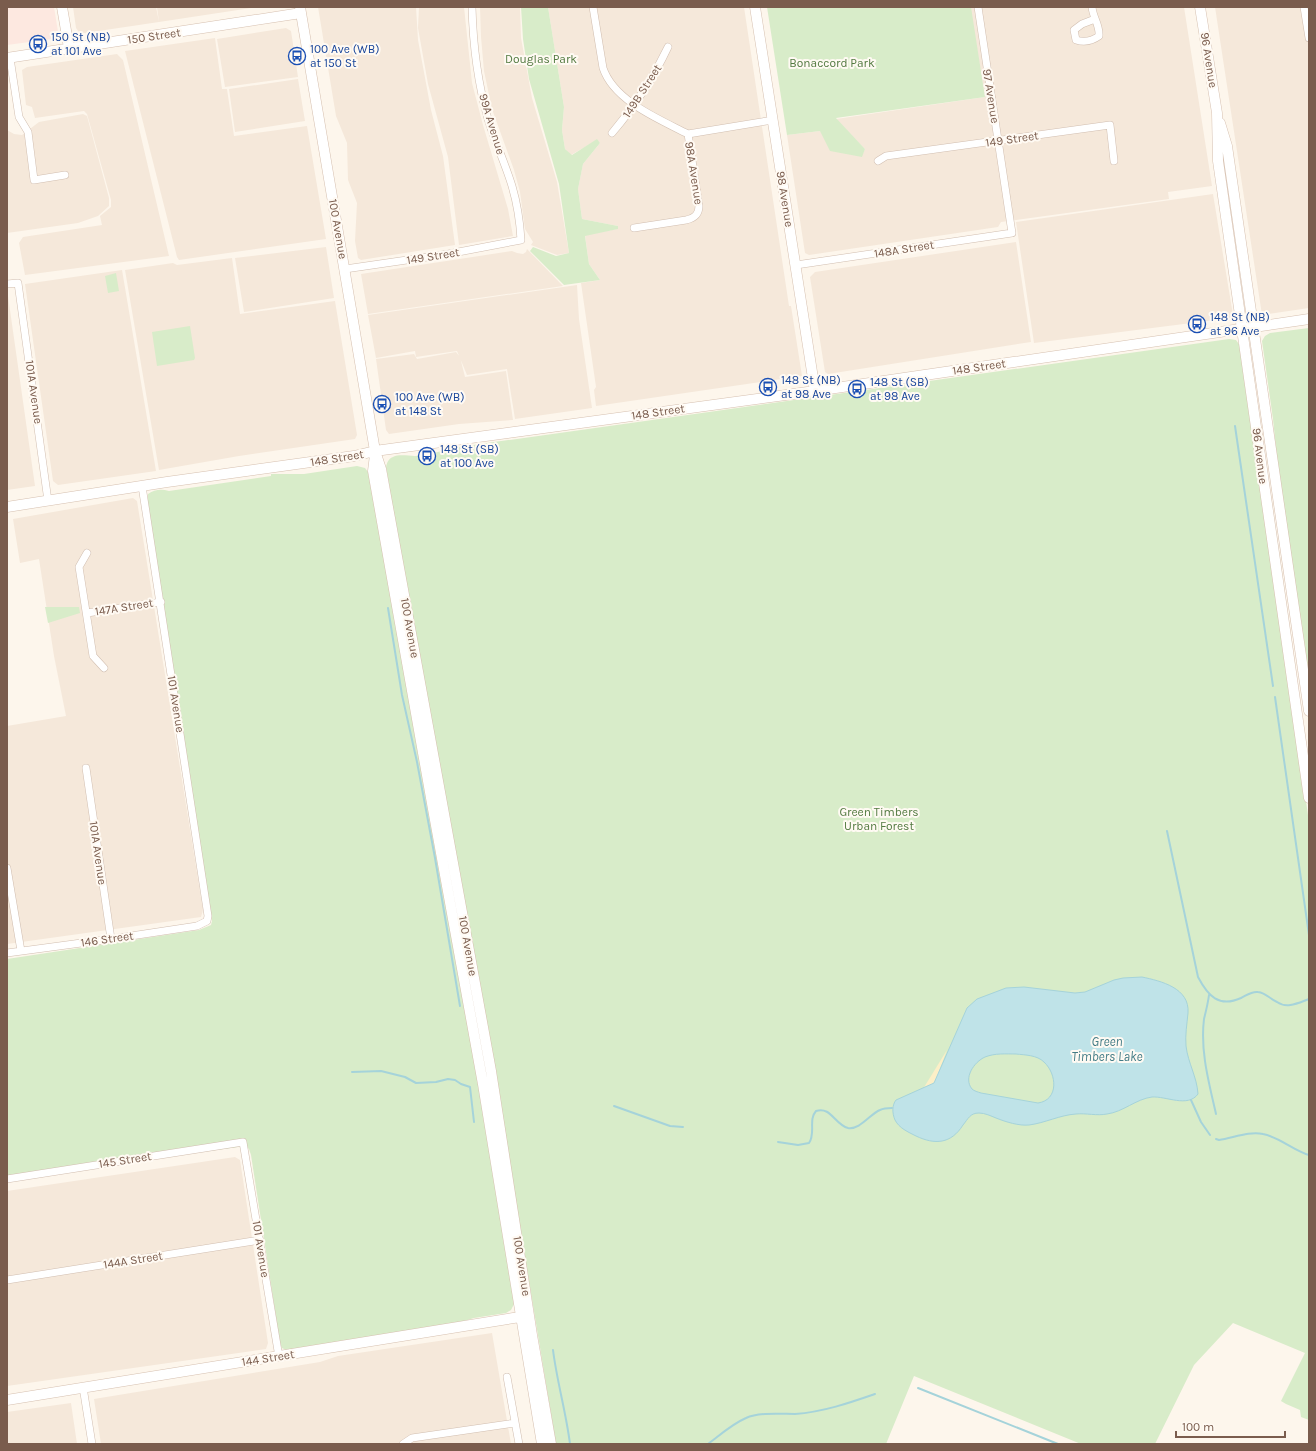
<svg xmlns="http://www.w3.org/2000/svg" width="1316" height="1451" font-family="Karla,sans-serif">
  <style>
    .residential { fill: #f5e8da }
    .commercial { fill: #fde8e0 }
    .green { fill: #d8ecc9 }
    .sand { fill: #fcefc7 }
    .water { fill: #bfe3e8; stroke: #a5d3da; fill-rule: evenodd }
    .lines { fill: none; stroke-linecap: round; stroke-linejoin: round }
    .stream { stroke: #a5d3da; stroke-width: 2 }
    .street-casing { stroke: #d1beb0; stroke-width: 8 }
    .secondary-casing { stroke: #d6c0b0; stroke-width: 11 }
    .street { stroke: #fff; stroke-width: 7 }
    .secondary { stroke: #fff; stroke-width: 10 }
    .labels { text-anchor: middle; stroke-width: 4; stroke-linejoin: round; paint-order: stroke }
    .street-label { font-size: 12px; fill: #7a5c4d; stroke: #fffaf3 }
    .transit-label { font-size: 12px; fill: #164399; stroke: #fffaf3; text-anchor: start }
    .park-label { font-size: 12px; fill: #537a41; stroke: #fffaf3 }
    .water-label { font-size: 13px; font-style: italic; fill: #437c86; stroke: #fffaf3 }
  </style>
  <rect width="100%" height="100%" fill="#fdf6ec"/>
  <path class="residential" d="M73 7H156L159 22 85 33 79 32 76 28Z
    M157 7H257L159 22Z
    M318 7H416L418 40 431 110 443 156 455 245 361 260 358 258 355 241 357 203 348 180 347 143 336 116Z
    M419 7H464L472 83 483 125 508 209 513 236 459 245 448 157 428 84 418 28Z
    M480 7H520L521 38 532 98 557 182 569 253 557 255 531 245 533 242 525 229 520 192 514 170 492 109 484 71 481 37Z
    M548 7H744L789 306H791L802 376 596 406 594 390 596 387 581 283 600 280 589 264 585 235 617 229 618 226 582 219 578 189 583 164 600 143 597 140 571 155 565 149 562 130 564 107Z
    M970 7H1184L1212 186 1168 192 1169 199 1001 222 998 227 809 255 805 253 787 135 820 131 863 153 865 149 836 119 985 97Z
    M1215 7H1309V308L1262 315Z
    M286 28 291 31 298 77 225 87 217 39Z
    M215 38 222 89H227L234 136 307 126 326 239 179 260 177 257 125 51Z
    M117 54 123 60 169 256 25 275 19 243 23 237 102 225 100 216 111 207V200L87 114 84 111 35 118 32 107 26 105 22 70 27 67Z
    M298 79 305 121 235 132 229 89Z
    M83 114 87 116 109 198V206L98 216 78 223 7 233V130L14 134 22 135 39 122Z
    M1213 194 1233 315 1231 318 1034 343 1016 222Z
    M1016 242 1031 342 828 374 825 372 810 277 815 272Z
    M326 247 334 298 244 312 235 258Z
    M527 249 563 286 368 314 361 274 512 251 517 253 523 254 526 252Z
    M232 258 240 314 335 301 357 435 355 439 239 456 159 470 125 270 173 263 177 265Z
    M122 270 156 471 58 485 53 481 25 284Z
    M577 285 579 319 592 408 515 419 507 369 467 375 457 351 416 357 415 351 376 358 368 315Z
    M7 296H8L35 486 7 490Z
    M456 352 460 357 465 377 506 371 513 420 459 424 389 434 386 430 376 359 414 354 417 359Z
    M133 498 137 501 203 910 201 917 7 944V726L66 716 54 656 39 559 20 563 13 519Z
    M235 1157 240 1160 268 1343 266 1349 7 1386V1191Z
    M492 1333 511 1444H101L94 1399 320 1362 338 1356Z
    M71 1403 77 1444H7V1412Z"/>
  <path class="commercial" d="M7 7H54L59 38 7 45Z"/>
  <path class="green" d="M521 7H548L564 107 562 130 565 149 572 155 597 139 600 143 583 164 578 189 582 219 618 226V229L585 236 589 264 600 280 564 285 530 251 533 247 556 256 569 253 559 184 529 79 523 39Z
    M767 7H971L985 97 836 118 865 149 862 157 830 151 820 131 787 135Z
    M116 273 119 291 108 293 105 276Z
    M190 326 195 358 194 360 157 366 152 332Z
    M1309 328V687L1279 478 1273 419 1262 341 1265 336 1270 333Z
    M1229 339 1236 340 1241 347 1309 822V1420L1301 1417 1300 1410 1286 1404 1281 1401 1305 1353 1233 1323 1194 1365 1155 1444H1081L914 1376 886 1444H556L494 1070 419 663 386 467C387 463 388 459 393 457 399 454 408 456 415 456 430 456 444 449 459 447Z
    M357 466 365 468 368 472 457 956 514 1304 511 1310 506 1313 474 1318 454 1324 286 1350 282 1348 280 1343 251 1155 249 1149 246 1146 7 1178V959L199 930 211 925 212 921 147 502 148 494C155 489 162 489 169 491L271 476V474H304Z
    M45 607H79L80 613 48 623Z"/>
  <path class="sand" d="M947 1050 934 1084 923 1089Z"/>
  <path class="water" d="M1142 977C1161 981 1190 988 1188 1013 1187 1024 1185 1035 1186 1046 1188 1063 1197 1077 1198 1094 1188 1108 1166 1096 1152 1097 1136 1099 1123 1112 1107 1114 1097 1116 1086 1113 1076 1114 1060 1115 1045 1123 1029 1125 1019 1126 1006 1122 996 1118 991 1116 985 1113 979 1113 970 1113 968 1119 963 1125 951 1144 935 1145 916 1136 908 1132 899 1128 895 1120 892 1113 892 1105 896 1100L934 1083 967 1008 977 999 1006 988 1024 987 1075 993 1085 992 1114 980 1123 978ZM1016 1054C1025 1055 1037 1055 1044 1062 1057 1074 1059 1100 1038 1103L981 1093C978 1092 974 1091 972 1089 963 1078 974 1062 985 1057 995 1053 1006 1054 1016 1054Z"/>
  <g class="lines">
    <path class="stream" d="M1235 426 1273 686
      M388 608 402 695 417 762 435 858 460 1006
      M1275 697 1309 935
      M1167 831 1198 977C1208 996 1219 1008 1241 998 1247 995 1252 991 1258 992 1266 993 1270 999 1277 1002 1287 1009 1298 1003 1309 999
      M1209 995C1208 1003 1206 1011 1204 1019 1200 1051 1209 1083 1216 1114
      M352 1072 381 1071 405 1077 416 1083 436 1082 448 1079 455 1080 461 1084 470 1087 474 1122
      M1191 1100 1201 1122 1210 1135
      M614 1106 670 1126 683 1127
      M1216 1139 1219 1140C1233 1138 1249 1131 1263 1134 1279 1137 1293 1150 1309 1155
      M778 1142 798 1145 809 1143C816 1133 808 1120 816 1111 831 1106 835 1125 848 1128 860 1130 870 1114 880 1110 884 1108 889 1108 892 1108
      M553 1350C557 1382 566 1412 570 1444
      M918 1388 1058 1444
      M708 1444C720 1435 732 1424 746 1418 759 1412 781 1414 795 1414 823 1412 849 1403 875 1394"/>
    <g class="street-casing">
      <path id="street" d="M593 7 603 68C614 101 659 119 688 134
        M1092 7C1093 18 1100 25 1099 36 1092 41 1085 43 1076 40L1074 30 1082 24 1095 19
        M1304 7 1309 38
        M10 58 19 117 28 132 34 180 65 175
        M612 133C635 106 653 79 668 47
        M688 134 773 120
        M878 161 886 156 1110 125 1114 161
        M634 228 686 220C695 218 699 214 699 206L688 134
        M796 265 1012 233 978 7
        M345 269 448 254 521 240C520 222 517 203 512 186 505 163 495 142 488 119 478 84 473 44 472 7
        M7 284 18 283 48 501
        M87 553 79 567 93 656 104 668
        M87 613 161 602
        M86 768 111 939
        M7 868 21 951
        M7 953 111 939 197 926 207 921 208 916 142 486
        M7 1179 243 1142 279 1357
        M7 1280 260 1240
        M507 1377 519 1444
        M83 1387 92 1444
        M403 1444 412 1438 515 1423"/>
    </g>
    <g class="secondary-casing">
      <path id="secondary" d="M62 7 69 48
        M300 7 375 451 381 469 491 1071 532 1335 551 1444
        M755 7 815 391
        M1200 7 1217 113 1218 161 1222 189C1252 392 1279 595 1309 798
        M7 58 301 13
        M1220 123 1227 146 1309 711
        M375 455 373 471 433 809 483 1084 542 1444
        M7 507 167 482 354 456 375 451 815 391 1309 319
        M7 1400 526 1316"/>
    </g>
    <use href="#street" class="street"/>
    <use href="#secondary" class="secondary"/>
  </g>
  <defs>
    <g id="bus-ring" transform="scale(0.9)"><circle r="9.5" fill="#fffaf3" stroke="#1a4fb4" stroke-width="1.5"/><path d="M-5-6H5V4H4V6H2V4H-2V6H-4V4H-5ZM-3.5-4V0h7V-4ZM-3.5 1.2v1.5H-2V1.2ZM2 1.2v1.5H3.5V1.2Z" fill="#1a4fb4"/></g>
  </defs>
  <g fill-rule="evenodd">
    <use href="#bus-ring" x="38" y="44"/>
    <use href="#bus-ring" x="297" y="56"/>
    <use href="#bus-ring" x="1197" y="324"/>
    <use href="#bus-ring" x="768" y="387"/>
    <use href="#bus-ring" x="857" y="389"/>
    <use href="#bus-ring" x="382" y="404"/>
    <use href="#bus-ring" x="427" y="456"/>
  </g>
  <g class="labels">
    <g class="street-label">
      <text transform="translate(154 36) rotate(-8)" y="4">150 Street</text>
      <text transform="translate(1209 60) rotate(81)" y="4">96 Avenue</text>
      <text transform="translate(642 91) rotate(-57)" y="4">149B Street</text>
      <text transform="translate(991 96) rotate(81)" y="4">97 Avenue</text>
      <text transform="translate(492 124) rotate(73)" y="4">99A Avenue</text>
      <text transform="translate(1012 139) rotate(-8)" y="4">149 Street</text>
      <text transform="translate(694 173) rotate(81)" y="4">98A Avenue</text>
      <text transform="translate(785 199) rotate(81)" y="4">98 Avenue</text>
      <text transform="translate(338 229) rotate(80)" y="4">100 Avenue</text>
      <text transform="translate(904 249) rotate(-9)" y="4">148A Street</text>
      <text transform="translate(433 256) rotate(-9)" y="4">149 Street</text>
      <text transform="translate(979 367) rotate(-8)" y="4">148 Street</text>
      <text transform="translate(34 392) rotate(82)" y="4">101A Avenue</text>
      <text transform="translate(658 412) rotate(-8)" y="4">148 Street</text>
      <text transform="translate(1260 456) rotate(83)" y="4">96 Avenue</text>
      <text transform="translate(337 458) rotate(-9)" y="4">148 Street</text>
      <text transform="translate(124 607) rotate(-9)" y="4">147A Street</text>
      <text transform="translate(410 628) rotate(80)" y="4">100 Avenue</text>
      <text transform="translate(176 704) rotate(81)" y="4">101 Avenue</text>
      <text transform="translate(98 853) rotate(82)" y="4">101A Avenue</text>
      <text transform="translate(107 939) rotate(-8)" y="4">146 Street</text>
      <text transform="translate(468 946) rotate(80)" y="4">100 Avenue</text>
      <text transform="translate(125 1160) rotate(-9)" y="4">145 Street</text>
      <text transform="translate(261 1249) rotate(81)" y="4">101 Avenue</text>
      <text transform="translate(133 1260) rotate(-9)" y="4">144A Street</text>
      <text transform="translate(522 1266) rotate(81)" y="4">100 Avenue</text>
      <text transform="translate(268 1358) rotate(-9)" y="4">144 Street</text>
    </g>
    <g class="transit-label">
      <text x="51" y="41">150 St (NB)<tspan x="51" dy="14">at 101 Ave</tspan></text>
      <text x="310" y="53">100 Ave (WB)<tspan x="310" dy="14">at 150 St</tspan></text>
      <text x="1210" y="321">148 St (NB)<tspan x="1210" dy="14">at 96 Ave</tspan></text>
      <text x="781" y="384">148 St (NB)<tspan x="781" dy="14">at 98 Ave</tspan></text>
      <text x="870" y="386">148 St (SB)<tspan x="870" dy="14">at 98 Ave</tspan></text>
      <text x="395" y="401">100 Ave (WB)<tspan x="395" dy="14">at 148 St</tspan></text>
      <text x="440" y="453">148 St (SB)<tspan x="440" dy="14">at 100 Ave</tspan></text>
    </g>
    <g class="park-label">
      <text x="541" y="63">Douglas Park</text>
      <text x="832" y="67">Bonaccord Park</text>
      <text x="879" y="816">Green Timbers<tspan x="879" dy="14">Urban Forest</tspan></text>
    </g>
    <g class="water-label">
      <text x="1107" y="1046">Green<tspan x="1107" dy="15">Timbers Lake</tspan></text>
    </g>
  </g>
  <rect width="1316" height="1451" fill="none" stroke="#7a5c4d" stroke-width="16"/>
  <path d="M1176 1431v6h109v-6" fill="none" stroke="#7a5c4d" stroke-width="2"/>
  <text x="1182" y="1431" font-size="12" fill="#7a5c4d" stroke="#fffaf3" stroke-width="3" paint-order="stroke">100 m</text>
</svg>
